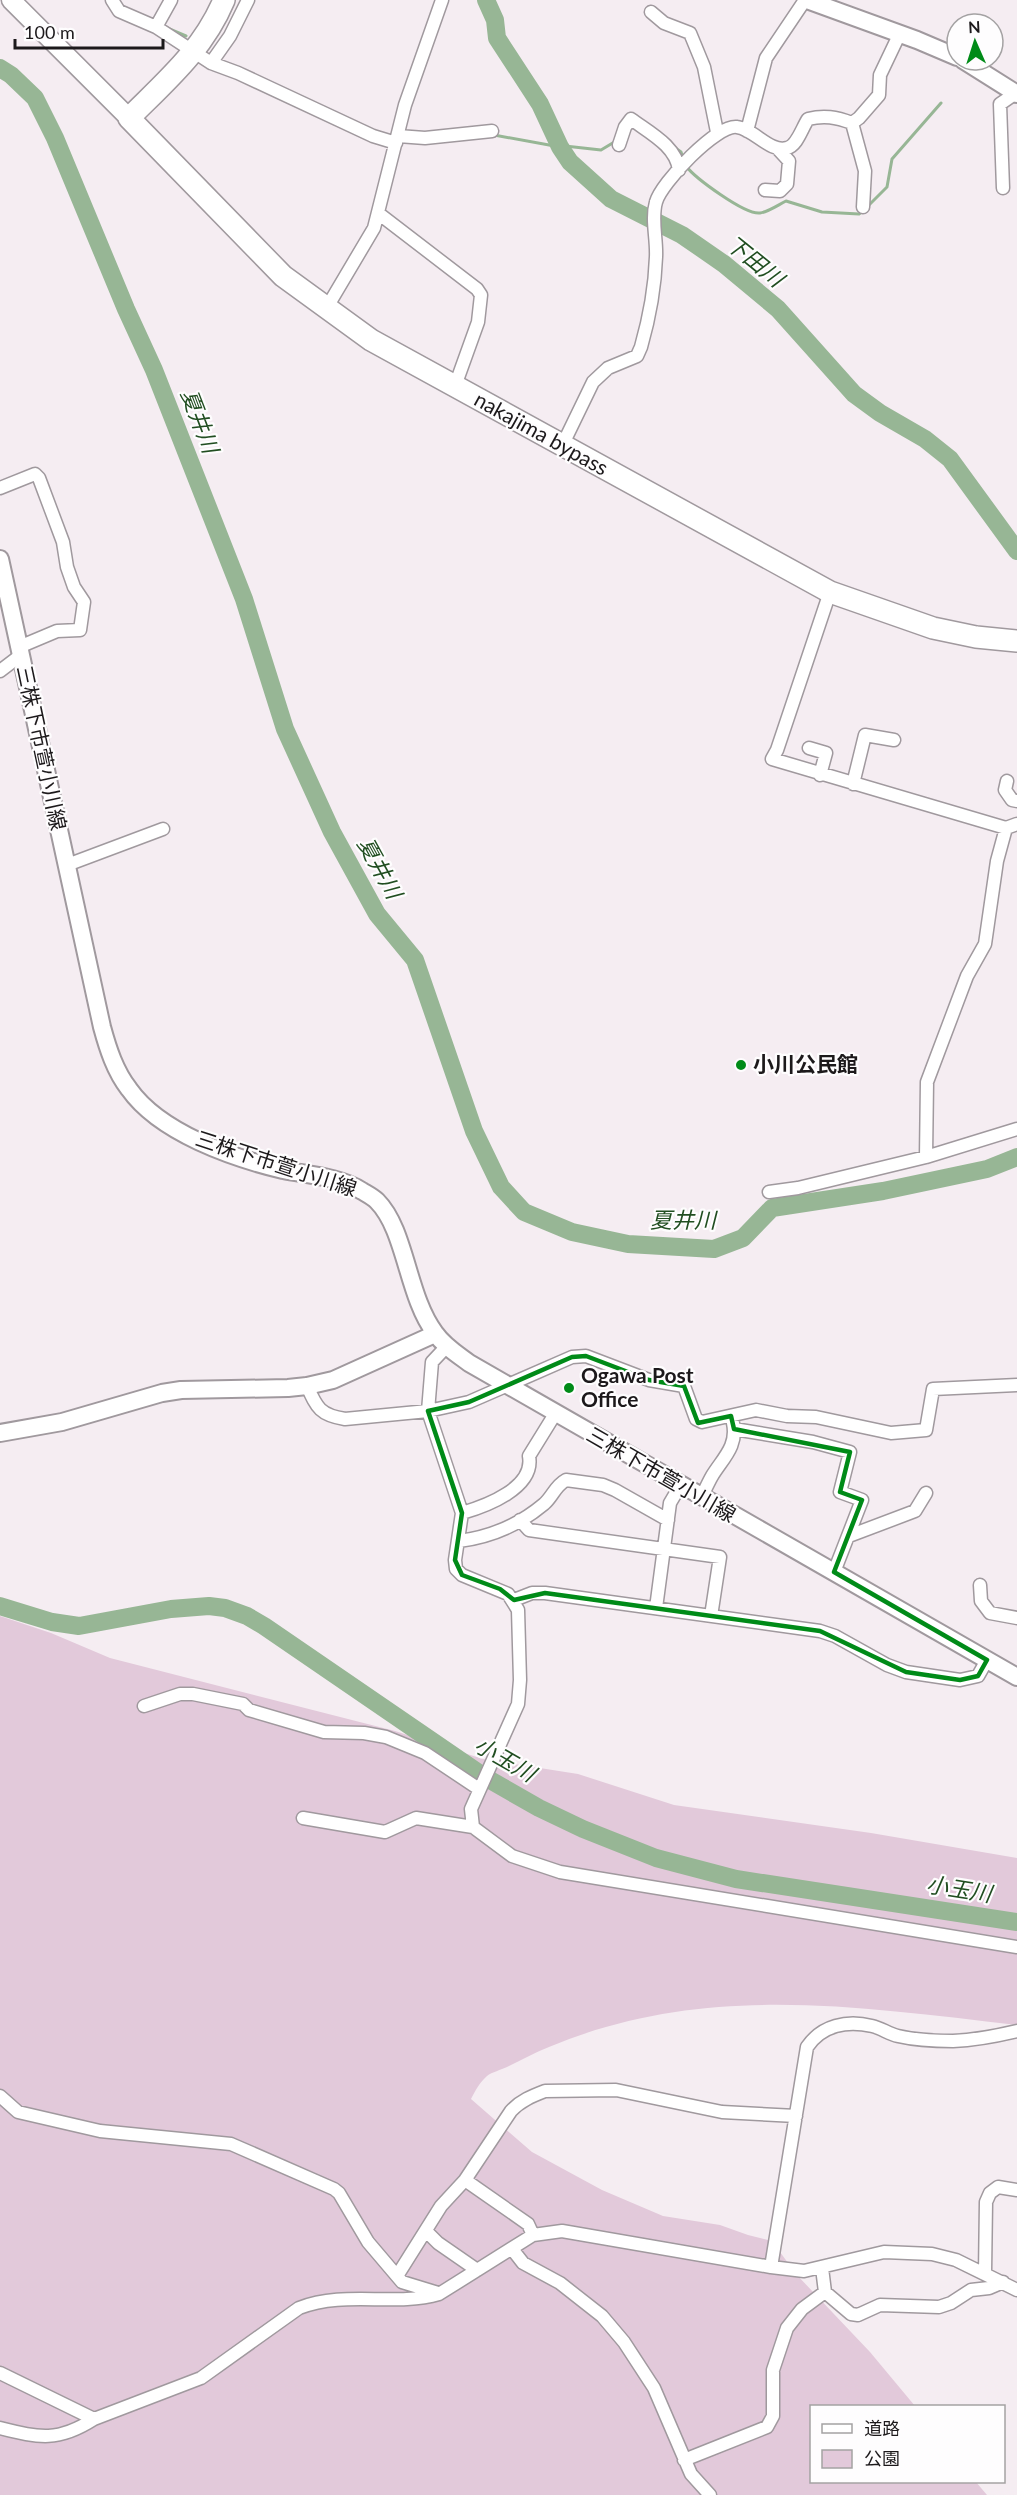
<svg xmlns="http://www.w3.org/2000/svg" width="1017" height="2495" font-family="Lato,'Noto Sans JP',sans-serif">
  <style>
    .green { fill: #e2c9da }
    .lines { fill: none; stroke-linecap: round; stroke-linejoin: round }
    .stream { stroke: #97b695; stroke-width: 3 }
    .river { stroke: #97b695; stroke-width: 18 }
    .street-casing { stroke: #a0999e; stroke-width: 15 }
    .secondary-casing { stroke: #a0999e; stroke-width: 20 }
    .primary-casing { stroke: #a0999e; stroke-width: 21 }
    .highway-casing { stroke: #a0999e; stroke-width: 24 }
    .street { stroke: #fff; stroke-width: 12 }
    .secondary { stroke: #fff; stroke-width: 16 }
    .primary { stroke: #fff; stroke-width: 18 }
    .highway { stroke: #fff; stroke-width: 21 }
    .marked { fill: none; stroke: #008b18; stroke-width: 4.5; stroke-linejoin: round }
    .poi-dot { fill: #008b18; stroke: #fefdfe; stroke-width: 2 }
    .labels { text-anchor: middle; stroke-width: 4.5; stroke-linejoin: round; paint-order: stroke }
    .street-label { font-size: 21px; fill: #1c191b; stroke: #fefdfe }
    .poi-label { font-size: 21px; font-weight: bold; fill: #1c191b; stroke: #fefdfe; text-anchor: start }
    .water-label { font-size: 22px; font-style: italic; fill: #214e21; stroke: #fefdfe }
  </style>
  <rect width="100%" height="100%" fill="#f5edf2"/>
  <path class="green" d="M0 1616 51 1633 110 1658 395 1731 483 1759 578 1774 674 1805 871 1833 1017 1858V2025C856 2007 704 1982 549 2047 534 2053 521 2060 507 2067 501 2070 492 2072 487 2076 480 2082 475 2091 471 2099L532 2152 602 2190 663 2216 720 2225 748 2235 772 2241 796 2274 870 2352 915 2406H812V2482H976L987 2495H0Z"/>
  <g class="lines">
    <path class="stream" d="M167 28 186 36
      M494 135 560 147
      M674 147 681 152 684 160
      M561 148 565 146 601 150 616 141
      M686 166C695 178 745 215 760 213 768 212 778 205 786 201L822 212 859 214 863 211
      M868 206 887 187 892 159 941 103"/>
    <path class="river" d="M486 0 495 20 497 38 540 104 560 147 570 162 611 199 682 235 724 264 778 309 854 394 880 413 925 439 950 459 1017 551
      M0 68 11 75 35 98 55 138 126 309 154 370 244 599 285 729 332 832 377 914 415 960 474 1131 501 1187 524 1212 572 1232 628 1244 714 1249 743 1238 772 1208 883 1191 987 1169 1017 1157
      M0 1606 52 1622 79 1626 171 1609 209 1606 225 1608 247 1616 264 1626 483 1776 539 1808 583 1829 656 1858 736 1879 1017 1922"/>
    <g class="street-casing">
      <path id="street" d="M112 0 119 11 156 27 211 63 238 73 373 136 396 143
        M651 12 664 23 690 33 704 67 717 132
        M156 27 171 0
        M211 63 230 36 248 0
        M852 123 865 171 863 207
        M747 131 766 58 805 0
        M398 136 425 138 492 131
        M619 145 625 127 631 119C650 133 676 146 679 170
        M1003 188 1000 104 1016 93
        M765 190 780 191 787 184 789 161 777 148
        M378 213 477 289 481 295 478 322 455 386
        M326 309 374 228 405 105 442 0
        M562 446 593 382 608 368 637 356 641 347C649 319 655 286 656 257 657 239 651 219 656 202 661 183 717 124 737 127 754 129 770 153 787 148 797 146 802 128 808 119 824 115 836 117 852 123L859 118 879 95 880 75 900 33
        M0 488 35 474 39 478 63 542 67 567 74 587 84 602 80 630 57 631 19 647
        M830 592 777 750 772 759 1006 828
        M0 671 21 655
        M809 748 826 753 820 775
        M1007 781 1005 790 1012 800 1017 801
        M853 784 865 735 894 740
        M67 865 163 829
        M926 1157 927 1082 967 976 985 944 997 861 1006 828 1017 824
        M769 1192 798 1188 926 1157 1017 1129
        M447 1346 432 1362 428 1411 462 1513 455 1560 456 1569 462 1575 508 1594 518 1610 520 1680 518 1704 471 1809 473 1827 512 1856 560 1872 1017 1947
        M307 1386C317 1408 320 1415 345 1419L428 1411 469 1402 572 1357 586 1356 649 1380 684 1386 696 1419 702 1422 756 1410 787 1416 816 1417 891 1433 926 1430 933 1389 1017 1385
        M734 1429 813 1442 850 1452 840 1492 862 1500 834 1572
        M701 1498C705 1490 708 1483 712 1476 723 1458 738 1446 733 1423
        M462 1513C486 1506 535 1488 529 1456L555 1414
        M520 1520 529 1530 720 1557 711 1616
        M849 1536 915 1511 926 1493
        M459 1541C491 1537 519 1525 544 1504 553 1496 555 1486 566 1480L603 1485 615 1490 668 1520
        M980 1585 981 1601 990 1613 1017 1618
        M514 1600 532 1593H545L820 1631 835 1636 887 1665 906 1672 960 1680 978 1676 987 1660
        M656 1608 670 1503 680 1486
        M144 1706 180 1694H193L243 1704 249 1710 324 1732 364 1733 386 1737 425 1753 479 1789
        M303 1818 385 1832 416 1818 473 1827
        M1017 2031C996 2036 975 2040 953 2041 936 2041 915 2040 898 2036 889 2034 881 2028 872 2026 847 2020 822 2025 807 2047L771 2267 804 2271 884 2252 932 2254 956 2260 1017 2290
        M0 2096 18 2112 100 2131 231 2144 334 2189 339 2193 368 2242 402 2282 438 2293
        M426 2231 438 2243 477 2270
        M533 2235 528 2224 465 2180 511 2111C520 2101 532 2096 545 2091L616 2090 722 2112 796 2116
        M512 2249 523 2263 560 2283 602 2316 624 2342 654 2388 691 2474 710 2495
        M822 2268 825 2292 851 2314 858 2315 880 2305 939 2307 951 2303 971 2290 989 2288 1003 2282
        M985 2273 986 2202 990 2193 998 2187 1017 2190
        M397 2276 441 2206 465 2180
        M0 2373 94 2419 201 2378 299 2308C346 2290 393 2307 439 2294L533 2235 562 2231 771 2267
        M0 2428C40 2438 58 2442 94 2419
        M684 2460 767 2427 773 2416V2370L787 2328 802 2309 825 2292"/>
    </g>
    <g class="secondary-casing">
      <path id="secondary" d="M807 0 917 40 957 57
        M963 60 1017 94
        M0 559 102 1027C108 1049 115 1071 129 1089 160 1133 233 1158 283 1170 308 1175 341 1177 362 1191 367 1194 373 1197 377 1201 406 1230 407 1296 435 1333 444 1346 457 1354 469 1363L1017 1677
        M0 1433 62 1422 162 1393 181 1390 288 1388 307 1386 333 1380 435 1334"/>
    </g>
    <g class="primary-casing">
      <path id="primary" d="M11 0 129 118"/>
    </g>
    <g class="highway-casing">
      <path id="highway" d="M224 0C203 50 166 81 129 118L283 276 371 340 830 592 933 628 976 637 1017 641"/>
    </g>
    <use href="#street" class="street"/>
    <use href="#secondary" class="secondary"/>
    <use href="#primary" class="primary"/>
    <use href="#highway" class="highway"/>
  </g>
  <path class="marked" d="M586 1356 649 1380 684 1386 698 1423 731 1416 734 1429 850 1452 840 1492 862 1500 834 1572 987 1660 978 1676 960 1680 906 1672 820 1631 545 1593 514 1600 500 1589 462 1575 455 1560 462 1513 428 1411 469 1402 572 1357Z"/>
  <g class="poi-dot">
    <circle cx="741" cy="1065" r="6"/>
    <circle cx="569" cy="1388" r="6"/>
  </g>
  <g class="labels">
    <g class="street-label">
      <text transform="translate(541 434) rotate(29)" y="7">nakajima bypass</text>
      <text transform="translate(41 748) rotate(78)" y="7">三株下市萱小川線</text>
      <text transform="translate(276 1164) rotate(18)" y="7">三株下市萱小川線</text>
      <text transform="translate(661 1475) rotate(30)" y="7">三株下市萱小川線</text>
    </g>
    <g class="poi-label">
      <text x="753" y="1072">小川公民館</text>
      <text x="581" y="1383">Ogawa Post<tspan x="581" dy="24">Office</tspan></text>
    </g>
    <g class="water-label">
      <text transform="translate(755 261) rotate(39)" y="8">下田川</text>
      <text transform="translate(200 421) rotate(69)" y="8">夏井川</text>
      <text transform="translate(380 868) rotate(61)" y="8">夏井川</text>
      <text x="683" y="1228">夏井川</text>
      <text transform="translate(505 1759) rotate(30)" y="8">小玉川</text>
      <text transform="translate(959 1889) rotate(9)" y="8">小玉川</text>
    </g>
  </g>
  <rect x="810" y="2405" width="195" height="78" fill="#fefdfe" stroke="#a4a2a3" stroke-width="1.5"/>
  <rect x="822" y="2424" width="30" height="9" fill="#ffffff" stroke="#a4a2a3" stroke-width="1.5"/>
  <text x="864" y="2435" font-size="18" fill="#1c191b">道路</text>
  <rect x="822" y="2450" width="30" height="18" fill="#e2c9da" stroke="#a4a2a3" stroke-width="1.5"/>
  <text x="864" y="2465" font-size="18" fill="#1c191b">公園</text>
  <g transform="translate(975 42) rotate(357)"><circle r="28" fill="#fefdfe" stroke="#a4a2a3" stroke-width="1.5"/>
  <path d="M0-4.5L10 22L0 15L-10 22Z" fill="#008b18"/>
  <text y="-9" font-size="16" font-weight="bold" text-anchor="middle" fill="#1c191b">N</text>
  </g>
  <path d="M15 39v9h148v-9" fill="none" stroke="#1c191b" stroke-width="3"/>
  <text x="24" y="39" font-size="18" fill="#1c191b" stroke="#fefdfe" stroke-width="4.5" paint-order="stroke">100 m</text>
</svg>
